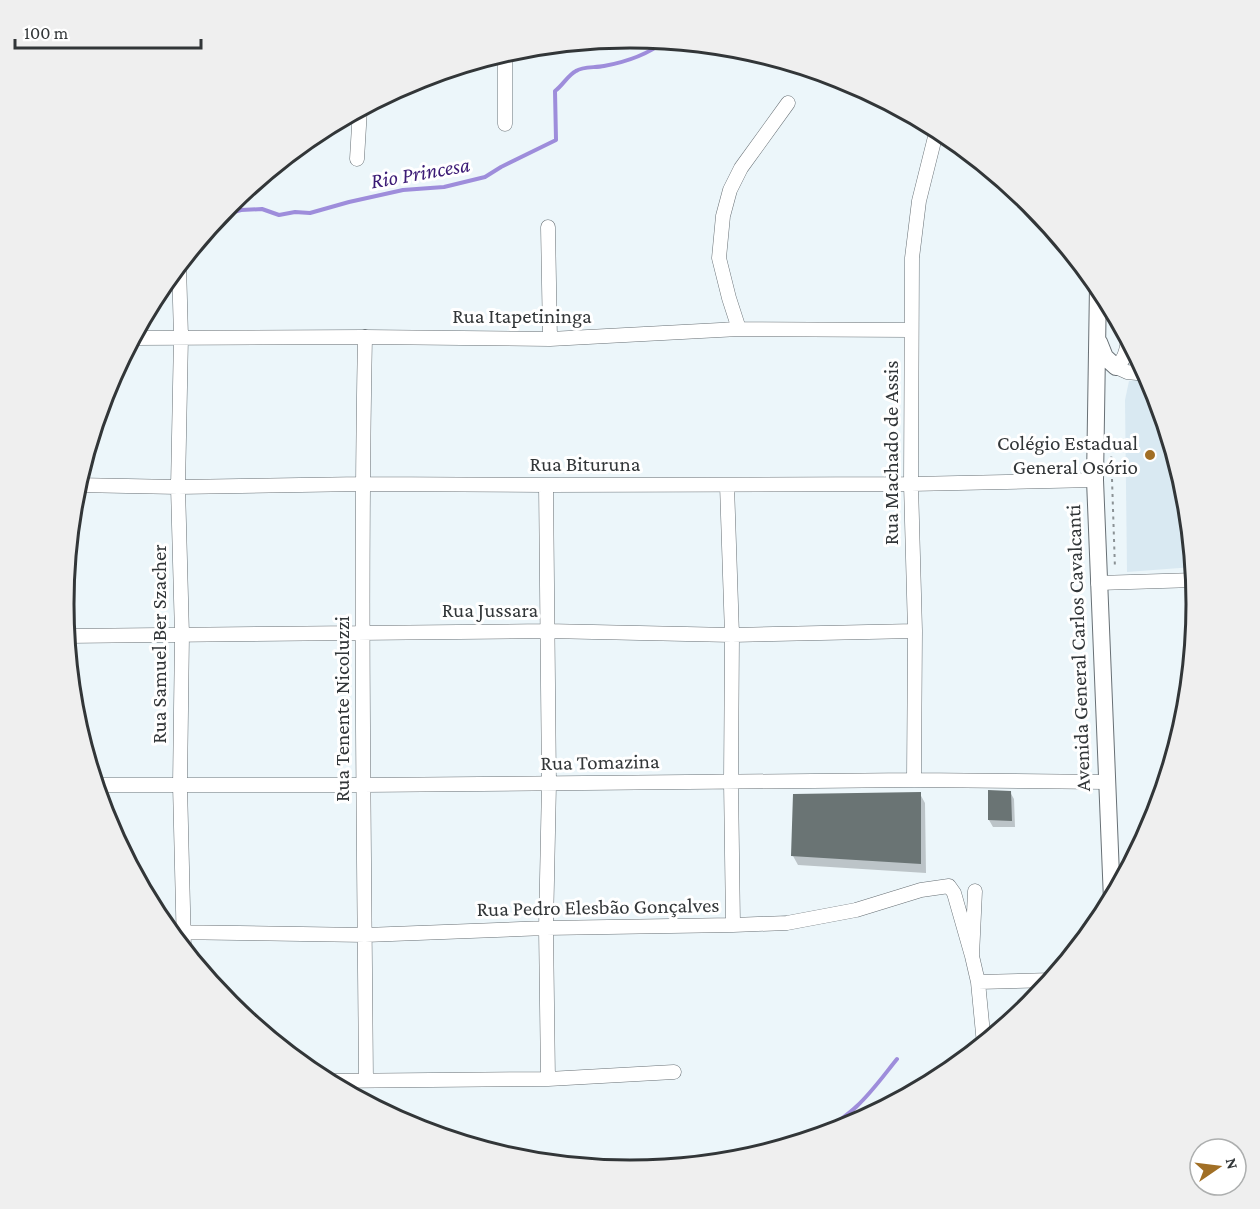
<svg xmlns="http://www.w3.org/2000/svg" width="1260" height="1209" font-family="'Crimson Pro',serif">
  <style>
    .built { fill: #d9e9f2 }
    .shadow { fill: #0003 }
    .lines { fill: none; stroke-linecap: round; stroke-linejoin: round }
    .stream { stroke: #9e8ddb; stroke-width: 4 }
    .building { fill: #6a7474 }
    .minor-casing { stroke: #687075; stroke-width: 15 }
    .major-casing { stroke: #687075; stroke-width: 18 }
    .path { stroke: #8b9295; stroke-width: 2; stroke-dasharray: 3 4.5; stroke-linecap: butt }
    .minor { stroke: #fff; stroke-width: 14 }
    .major { stroke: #fff; stroke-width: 16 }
    .poi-dot { fill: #a16f25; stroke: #fff; stroke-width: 2 }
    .labels { text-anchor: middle; stroke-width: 6; stroke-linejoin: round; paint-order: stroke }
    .street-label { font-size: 21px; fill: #323638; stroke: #fff }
    .poi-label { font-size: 21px; fill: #323638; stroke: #fff; text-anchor: end }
    .water-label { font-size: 22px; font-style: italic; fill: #3b1a75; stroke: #fff }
    .rim { fill: none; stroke: #323638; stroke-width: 3 }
  </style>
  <rect width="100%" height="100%" fill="#ecf6fa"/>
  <path class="built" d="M1149 379 1154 388 1186 494 1193 567 1127 572 1125 400 1129 381Z"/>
  <path class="shadow" d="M1010 792 1014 799 1015 827H993L989 820Z
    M920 794 925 803 926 873 798 865 793 856Z"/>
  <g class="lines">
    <path class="stream" d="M219 216 241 210 262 209 279 215 295 212 310 213 349 202 403 190 444 187 485 177 501 167 556 140 555 91C563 85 568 75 576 71 583 66 595 68 604 66 626 62 647 55 665 41
      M821 1136C832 1124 846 1117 857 1106 872 1092 884 1075 897 1059"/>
  </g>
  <path class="building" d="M988 790 1011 791 1012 821 988 820Z
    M921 792V864L791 856 793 794Z"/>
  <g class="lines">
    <g class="minor-casing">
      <path id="minor" d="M505 124V53
        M357 159 360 109
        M548 227 550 339
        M179 265 181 337 178 487 182 635 180 785 184 950
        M739 329 729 298 719 258 723 216 730 190 741 168 788 103
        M365 337C360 585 364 833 366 1081
        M133 338 365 337 550 339 739 329 911 330
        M1128 340C1127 350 1125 360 1116 367L1127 372 1147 374
        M76 485 178 487 362 484 546 485 911 484 1095 480
        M546 485 549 784 546 928 548 1079
        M727 485 732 635 731 782 733 925
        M1098 583 1195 580
        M66 636 547 631 732 635 915 631
        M914 780 915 631 911 484 912 258 919 201 937 129
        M95 785H363L914 780 1106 782
        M975 891 972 956 978 982 984 1044
        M169 932 365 935 546 928 733 925 787 923 856 910 921 890 949 886 954 893 972 956
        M978 982 1052 980
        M324 1081 548 1079 674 1072"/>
    </g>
    <g class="major-casing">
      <path id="major" d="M1098 286 1095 480 1112 900
        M1099 342 1105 357 1116 367"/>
    </g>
    <path class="path" d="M1111 449 1115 569"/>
    <use href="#minor" class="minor"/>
    <use href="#major" class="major"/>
  </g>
  <circle class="poi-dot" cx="1150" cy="455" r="6"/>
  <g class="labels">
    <g class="street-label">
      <text x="522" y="323">Rua Itapetininga</text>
      <text transform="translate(891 453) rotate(-90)" y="7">Rua Machado de Assis</text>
      <text x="585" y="471">Rua Bituruna</text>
      <text x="490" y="617">Rua Jussara</text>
      <text transform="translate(159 644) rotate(-90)" y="7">Rua Samuel Ber Szacher</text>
      <text transform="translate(1078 648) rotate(-92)" y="7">Avenida General Carlos Cavalcanti</text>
      <text transform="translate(342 709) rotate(-90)" y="7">Rua Tenente Nicoluzzi</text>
      <text transform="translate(600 762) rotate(-1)" y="7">Rua Tomazina</text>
      <text transform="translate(598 907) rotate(-1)" y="7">Rua Pedro Elesbão Gonçalves</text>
    </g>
    <g class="poi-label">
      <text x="1138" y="450">Colégio Estadual<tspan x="1138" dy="24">General Osório</tspan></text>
    </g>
    <g class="water-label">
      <text transform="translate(420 172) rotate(-10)" y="8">Rio Princesa</text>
    </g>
  </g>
  <path d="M0 0H1260V1209H0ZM74 604a556 556 0 1 1 1112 0a556 556 0 1 1-1112 0Z" fill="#efefef" fill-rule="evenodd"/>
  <path class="rim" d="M74 604a556 556 0 1 1 1112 0a556 556 0 1 1-1112 0Z"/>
  <g transform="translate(1218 1167) rotate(76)"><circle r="28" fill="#ffffff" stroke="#adafaf" stroke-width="1.5"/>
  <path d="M0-4.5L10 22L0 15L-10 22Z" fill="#a16f25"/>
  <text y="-9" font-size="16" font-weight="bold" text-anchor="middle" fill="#323638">N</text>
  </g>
  <path d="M15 39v9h186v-9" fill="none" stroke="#323638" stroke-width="3"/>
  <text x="24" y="39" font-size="18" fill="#323638" stroke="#ffffff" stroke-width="4.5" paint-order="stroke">100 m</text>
</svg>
